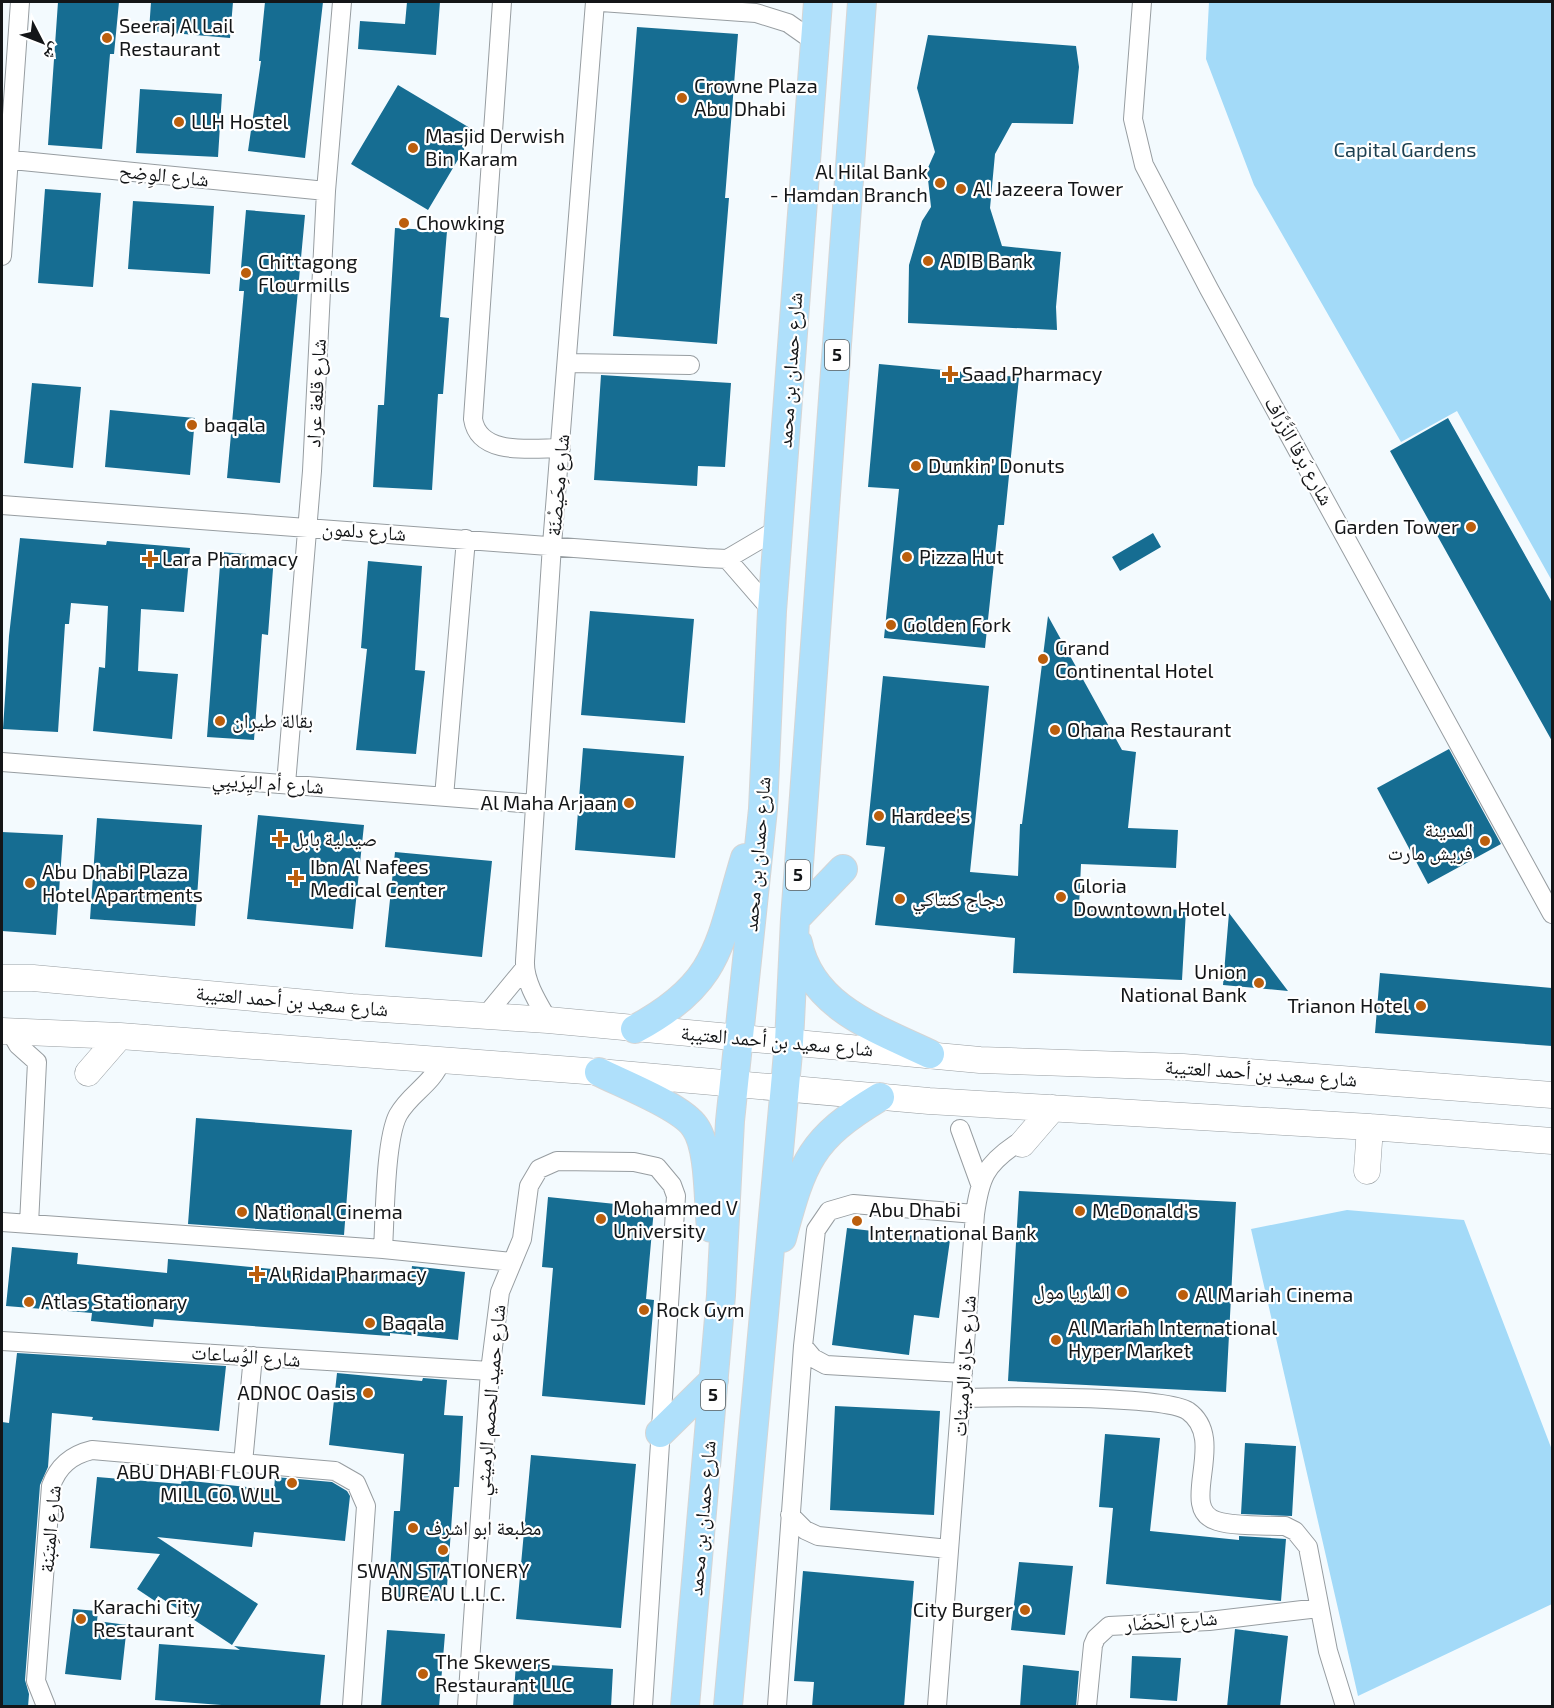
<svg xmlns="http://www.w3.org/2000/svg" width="1554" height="1708" font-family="'Exo 2','Noto Naskh Arabic',sans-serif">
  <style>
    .park { fill: #a3daf8 }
    .building { fill: #166d92 }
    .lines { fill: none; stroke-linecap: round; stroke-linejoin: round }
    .street-casing { stroke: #979da1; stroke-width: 20 }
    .secondary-casing { stroke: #979da1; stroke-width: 27 }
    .primary-casing { stroke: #d5d5d5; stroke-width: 30 }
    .street { stroke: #fff; stroke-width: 18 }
    .secondary { stroke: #fff; stroke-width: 26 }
    .primary { stroke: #afe0fb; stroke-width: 28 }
    .poi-dot { fill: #bb5e0d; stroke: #fff; stroke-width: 2 }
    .labels { text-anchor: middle; stroke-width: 4.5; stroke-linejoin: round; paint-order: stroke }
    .shield { fill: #fff; stroke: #5a5c5d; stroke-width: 1.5 }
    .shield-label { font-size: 18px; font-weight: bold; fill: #141618 }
    .poi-label { font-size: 20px; fill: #141618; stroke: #fff; text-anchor: start }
    .park-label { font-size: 20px; fill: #1d4051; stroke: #fff }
    .street-label { font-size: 20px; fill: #141618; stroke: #fff }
  </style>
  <rect width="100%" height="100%" fill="#f3fafe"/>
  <path class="park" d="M1209 2H1552V581L1457 411 1401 442 1254 185 1206 59Z
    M1347 1210 1464 1220 1552 1450V1604L1358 1696 1251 1229Z"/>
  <path class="building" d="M58 2H119L114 54H110L102 149 48 145Z
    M151 2H233L230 38 149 31Z
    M265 2H323L305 158 248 151 261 61H259Z
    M407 2H440L436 55 358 49 360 21 405 24Z
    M637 27 738 34 725 198H729L717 344 613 336Z
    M928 35 1076 46 1079 67 1073 124 1012 123 995 154 990 208 1002 246 1061 252 1056 307 1057 330 908 323 909 265 922 221 931 207 927 170 935 152 917 88Z
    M398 85 475 131 428 210 351 164Z
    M140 89 222 94 218 157 136 153Z
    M45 189 101 193 93 287 38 283Z
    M133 201 214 206 210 274 128 269Z
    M246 210 305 215 280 483 227 478 244 291H239Z
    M395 228 447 231 440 317 449 318 443 394H438L432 490 373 487 378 405H384Z
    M879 364 1019 377 1004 525H998L985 648 884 638 899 489 868 487Z
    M601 375 731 383 725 467 698 466 697 486 594 480Z
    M32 383 81 387 73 468 24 463Z
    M110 410 195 418 190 475 105 467Z
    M1448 418 1552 603V741L1390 451Z
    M1153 533 1161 547 1120 571 1112 557Z
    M20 538 106 545 107 541 190 548 184 612 141 609 138 671 178 674 172 739 93 731 99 667 105 668 108 606 71 603 69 624H65L58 732 3 729 9 636Z
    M221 552 274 556 268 635 262 634 254 740 207 737Z
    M368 561 422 566 415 670 425 671 416 754 356 750 367 649 361 648Z
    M590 611 694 619 685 723 581 715Z
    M1048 616 1122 750 1136 752 1128 828 1178 830 1176 868 1081 864 1079 906 1186 910 1182 980 1013 973 1015 938 875 925 885 847 866 845 883 676 989 686 970 872 1018 876 1020 824H1022Z
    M583 748 684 756 675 858 575 850Z
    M1449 749 1501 844 1428 884 1377 788Z
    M258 815 364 825 353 929 247 919Z
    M97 818 202 825 195 926 90 919Z
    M2 832 63 835 56 935 2 931Z
    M395 852 492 861 482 957 385 947Z
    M1229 913 1288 991 1223 985Z
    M1380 973 1552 988V1046L1375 1033Z
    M196 1118 352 1130 344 1235 188 1224Z
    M1019 1191 1236 1202 1226 1392 1008 1381Z
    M548 1197 654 1208 646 1299 654 1300 645 1405 542 1396 553 1268 542 1267Z
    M847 1228 950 1240 939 1318 914 1315 909 1355 832 1345Z
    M12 1247 78 1253 77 1264 167 1273 168 1259 324 1274 325 1270 411 1276 412 1266 465 1272 458 1340 390 1333V1336L154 1319 153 1327 91 1321 92 1313 6 1306Z
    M17 1353 226 1366 219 1431 92 1420 93 1417 52 1413 48 1467 40 1485 25 1680 29 1694 28 1707H2V1422L9 1423Z
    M337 1373 422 1381 423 1378 447 1380 444 1415 463 1416 459 1487H454L446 1601 388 1598 394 1511H400L404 1454 329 1445Z
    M835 1406 940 1411 934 1515 830 1510Z
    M1105 1434 1160 1438 1150 1531 1239 1540V1536L1286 1539 1281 1601 1106 1584 1113 1508 1099 1507Z
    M1245 1443 1296 1446 1292 1516 1241 1514Z
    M531 1455 636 1464 621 1628 516 1619Z
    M97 1477 181 1484 182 1480 274 1490 275 1477 332 1482 347 1491 350 1496 345 1541 254 1532 252 1547 157 1537 258 1604 232 1645 158 1596 155 1601 137 1589 160 1554 90 1548Z
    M1019 1562 1073 1566 1065 1635 1011 1630Z
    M803 1571 914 1581 904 1707H812L814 1682 794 1681Z
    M73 1609 98 1611 97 1621 127 1625 121 1680 65 1674Z
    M1235 1629 1288 1636 1280 1707H1227Z
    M387 1630 445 1634 439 1707H381Z
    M159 1644 240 1650 234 1646 325 1655 320 1707H248L155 1700Z
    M1132 1656 1181 1658 1177 1701 1130 1698Z
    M516 1663 613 1669 611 1707H513Z
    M1023 1665 1079 1671 1076 1707H1020Z"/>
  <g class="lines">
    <g class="street-casing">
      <path id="street" d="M502 2 473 419C479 457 533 448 561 448
        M601 2 756 13 788 23 815 42
        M1142 2 1133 119 1144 165 1209 289 1552 914
        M2 159 326 191
        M2 256 20 2
        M568 363 690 365
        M2 505 706 558 727 559 778 529
        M727 559 772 611
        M2 762 535 804
        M286 784 312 471 326 191 342 2
        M444 797 466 539
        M486 1015 524 969
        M548 1020C538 1003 524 981 525 961L552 545 595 2
        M10 1031 18 1045 37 1062 29 1224
        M960 1129 980 1184
        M2 1222 383 1249 512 1262
        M383 1249C385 1218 385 1140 398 1115 410 1093 432 1085 441 1061
        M2 1341 490 1371
        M803 1346 813 1358 826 1365 963 1373
        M961 1398C999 1397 1164 1395 1188 1411 1229 1440 1176 1509 1217 1521 1237 1527 1264 1525 1285 1526L1295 1531 1308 1547 1328 1651 1345 1706
        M243 1463 253 1356
        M790 1515 805 1530 818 1536 949 1549
        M46 1706 36 1681 51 1486C58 1466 71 1455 92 1450L335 1471 356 1483 366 1506 352 1706
        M467 1706 490 1371 500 1292 522 1239 529 1186 539 1169 557 1161 634 1162 657 1167 672 1185 676 1196 643 1706
        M777 1706 803 1346 816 1230 829 1211 853 1204 975 1214
        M937 1706 975 1214C980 1178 985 1165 1016 1144
        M1087 1706 1093 1645 1096 1638 1109 1626 1209 1621 1319 1608"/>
    </g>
    <g class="secondary-casing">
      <path id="secondary" d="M2 978H33L352 1007 548 1020 980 1060 1183 1067 1552 1095
        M2 1031 120 1036 599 1072 929 1101 1370 1127 1552 1141
        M88 1073 120 1036
        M1022 1144 1053 1108
        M1367 1171 1370 1127"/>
    </g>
    <g class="primary-casing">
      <path id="primary" d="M795 919 843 869
        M798 943C811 1007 877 1029 930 1054
        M635 1029C721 983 719 943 745 858
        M599 1072C623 1084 682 1107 695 1127 710 1148 708 1202 711 1228
        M782 1238C803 1161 810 1139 880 1097
        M660 1433 714 1380
        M685 1706 721 1295 730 1121 763 809 772 611 818 2
        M728 1706 789 1042 795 919 862 2"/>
    </g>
    <use href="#street" class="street"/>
    <use href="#secondary" class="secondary"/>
    <use href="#primary" class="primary"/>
  </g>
  <g class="poi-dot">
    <circle cx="107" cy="38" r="6"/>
    <circle cx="682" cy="98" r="6"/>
    <circle cx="179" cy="122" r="6"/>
    <circle cx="413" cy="148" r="6"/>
    <circle cx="940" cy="183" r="6"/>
    <circle cx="961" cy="189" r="6"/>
    <circle cx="404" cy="223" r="6"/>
    <circle cx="928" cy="261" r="6"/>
    <circle cx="246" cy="273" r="6"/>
    <path d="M947 365h6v6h6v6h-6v6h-6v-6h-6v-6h6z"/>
    <circle cx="192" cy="425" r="6"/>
    <circle cx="916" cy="466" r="6"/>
    <circle cx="1471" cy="527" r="6"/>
    <circle cx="907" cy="557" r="6"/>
    <path d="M147 550h6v6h6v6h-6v6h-6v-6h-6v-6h6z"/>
    <circle cx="891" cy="625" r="6"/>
    <circle cx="1043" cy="659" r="6"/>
    <circle cx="220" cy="721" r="6"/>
    <circle cx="1055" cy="730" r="6"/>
    <circle cx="629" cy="803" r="6"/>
    <circle cx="879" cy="816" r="6"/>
    <path d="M277 830h6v6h6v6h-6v6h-6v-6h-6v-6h6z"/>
    <circle cx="1485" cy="841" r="6"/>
    <path d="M293 869h6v6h6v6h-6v6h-6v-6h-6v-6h6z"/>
    <circle cx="30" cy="883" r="6"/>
    <circle cx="1061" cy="897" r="6"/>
    <circle cx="900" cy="899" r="6"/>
    <circle cx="1259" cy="983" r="6"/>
    <circle cx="1421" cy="1006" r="6"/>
    <circle cx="1080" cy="1211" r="6"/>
    <circle cx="242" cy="1212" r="6"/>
    <circle cx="601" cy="1219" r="6"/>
    <circle cx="857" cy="1221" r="6"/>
    <path d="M254 1265h6v6h6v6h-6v6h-6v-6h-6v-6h6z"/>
    <circle cx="1122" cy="1292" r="6"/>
    <circle cx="1183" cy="1295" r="6"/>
    <circle cx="29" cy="1302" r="6"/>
    <circle cx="644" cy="1310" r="6"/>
    <circle cx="370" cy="1323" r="6"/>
    <circle cx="1056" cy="1340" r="6"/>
    <circle cx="368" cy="1393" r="6"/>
    <circle cx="292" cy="1483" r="6"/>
    <circle cx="413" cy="1528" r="6"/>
    <circle cx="443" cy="1550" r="6"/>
    <circle cx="1025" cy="1610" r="6"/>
    <circle cx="81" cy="1619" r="6"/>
    <circle cx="423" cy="1674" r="6"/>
  </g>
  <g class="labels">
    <g class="shield">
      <rect x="825" y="340" width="24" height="30" rx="4.5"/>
      <rect x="786" y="860" width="24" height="30" rx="4.5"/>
      <rect x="701" y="1380" width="24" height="30" rx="4.5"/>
    </g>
    <g class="shield-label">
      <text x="837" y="361">5</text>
      <text x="798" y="881">5</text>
      <text x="713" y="1401">5</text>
    </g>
    <g class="poi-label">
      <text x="119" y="33">Seeraj Al Lail<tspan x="119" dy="23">Restaurant</tspan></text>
      <text x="694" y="93">Crowne Plaza<tspan x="694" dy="23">Abu Dhabi</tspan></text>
      <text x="191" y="129">LLH Hostel</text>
      <text x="425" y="143">Masjid Derwish<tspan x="425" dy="23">Bin Karam</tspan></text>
      <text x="928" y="179" text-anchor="end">Al Hilal Bank<tspan x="928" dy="23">- Hamdan Branch</tspan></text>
      <text x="973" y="196">Al Jazeera Tower</text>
      <text x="416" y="230">Chowking</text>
      <text x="940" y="268">ADIB Bank</text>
      <text x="258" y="269">Chittagong<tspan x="258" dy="23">Flourmills</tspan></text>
      <text x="962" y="381">Saad Pharmacy</text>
      <text x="204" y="432">baqala</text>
      <text x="928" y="473">Dunkin' Donuts</text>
      <text x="1459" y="534" text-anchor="end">Garden Tower</text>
      <text x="919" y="564">Pizza Hut</text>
      <text x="162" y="566">Lara Pharmacy</text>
      <text x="903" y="632">Golden Fork</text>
      <text x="1055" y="655">Grand<tspan x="1055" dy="23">Continental Hotel</tspan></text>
      <text x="232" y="728">بقالة طيران</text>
      <text x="1067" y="737">Ohana Restaurant</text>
      <text x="617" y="810" text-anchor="end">Al Maha Arjaan</text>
      <text x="891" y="823">Hardee's</text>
      <text x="1473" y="837" text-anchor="end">المدينة<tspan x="1473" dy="23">فريش مارت</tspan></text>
      <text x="292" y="846">صيدلية بابل</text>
      <text x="310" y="874">Ibn Al Nafees<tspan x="310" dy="23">Medical Center</tspan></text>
      <text x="42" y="879">Abu Dhabi Plaza<tspan x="42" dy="23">Hotel Apartments</tspan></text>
      <text x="1073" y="893">Gloria<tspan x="1073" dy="23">Downtown Hotel</tspan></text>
      <text x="912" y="906">دجاج كنتاكي</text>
      <text x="1247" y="979" text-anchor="end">Union<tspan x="1247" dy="23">National Bank</tspan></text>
      <text x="1409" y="1013" text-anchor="end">Trianon Hotel</text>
      <text x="613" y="1215">Mohammed V<tspan x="613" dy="23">University</tspan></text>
      <text x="869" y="1217">Abu Dhabi<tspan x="869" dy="23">International Bank</tspan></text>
      <text x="1092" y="1218">McDonald's</text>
      <text x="254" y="1219">National Cinema</text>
      <text x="269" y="1281">Al Rida Pharmacy</text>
      <text x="1110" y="1299" text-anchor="end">الماريا مول</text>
      <text x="1195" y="1302">Al Mariah Cinema</text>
      <text x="41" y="1309">Atlas Stationary</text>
      <text x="656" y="1317">Rock Gym</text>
      <text x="382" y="1330">Baqala</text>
      <text x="1068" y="1335">Al Mariah International<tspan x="1068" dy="23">Hyper Market</tspan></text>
      <text x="356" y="1400" text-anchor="end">ADNOC Oasis</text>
      <text x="280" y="1479" text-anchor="end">ABU DHABI FLOUR<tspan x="280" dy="23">MILL CO. WLL</tspan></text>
      <text x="425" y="1535">مطبعة ابو اشرف</text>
      <text x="443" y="1578" text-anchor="middle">SWAN STATIONERY<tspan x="443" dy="23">BUREAU L.L.C.</tspan></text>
      <text x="93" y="1614">Karachi City<tspan x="93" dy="23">Restaurant</tspan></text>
      <text x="1013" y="1617" text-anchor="end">City Burger</text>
      <text x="435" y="1669">The Skewers<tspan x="435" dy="23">Restaurant LLC</tspan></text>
    </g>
    <g class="park-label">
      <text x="1405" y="157">Capital Gardens</text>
    </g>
    <g class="street-label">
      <text transform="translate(164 175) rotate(6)" y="7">شارع الوِضِح</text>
      <text transform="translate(790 370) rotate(-86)" y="7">شارع حمدان بن محمد</text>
      <text transform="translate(316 393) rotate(-87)" y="7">شارع قلعة عراد</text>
      <text transform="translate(1299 451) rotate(61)" y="7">شارع بَرقا الزَّرَّاف</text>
      <text transform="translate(558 485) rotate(-85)" y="7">شارع مِحَيصْنَة</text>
      <text transform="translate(364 531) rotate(4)" y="7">شارع دلمون</text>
      <text transform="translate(268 783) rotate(4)" y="7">شارع أم اليِرَيبِي</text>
      <text transform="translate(757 854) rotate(-85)" y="7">شارع حمدان بن محمد</text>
      <text transform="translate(292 1001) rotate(5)" y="7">شارع سعيد بن أحمد العتيبة</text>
      <text transform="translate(777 1041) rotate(5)" y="7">شارع سعيد بن أحمد العتيبة</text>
      <text transform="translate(1261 1073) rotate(4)" y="7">شارع سعيد بن أحمد العتيبة</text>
      <text transform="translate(246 1356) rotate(4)" y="7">شارع الوُساعات</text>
      <text transform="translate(964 1366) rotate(-86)" y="7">شارع حارة الرميثات</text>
      <text transform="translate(490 1400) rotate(-85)" y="7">شارع حميد الحصم الرميثي</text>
      <text transform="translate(702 1518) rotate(-85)" y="7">شارع حمدان بن محمد</text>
      <text transform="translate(50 1529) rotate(-85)" y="7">شارع المِتبَنة</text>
      <text transform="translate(1171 1621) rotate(-4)" y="7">شارع الحْضَار</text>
    </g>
  </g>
  <rect width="1554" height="1708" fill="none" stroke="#141618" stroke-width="6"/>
  <g transform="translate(42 42) rotate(132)" stroke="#ffffff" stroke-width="4.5" paint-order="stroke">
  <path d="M0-4.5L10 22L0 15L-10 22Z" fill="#141618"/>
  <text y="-9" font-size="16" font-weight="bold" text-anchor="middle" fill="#141618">ش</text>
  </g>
</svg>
